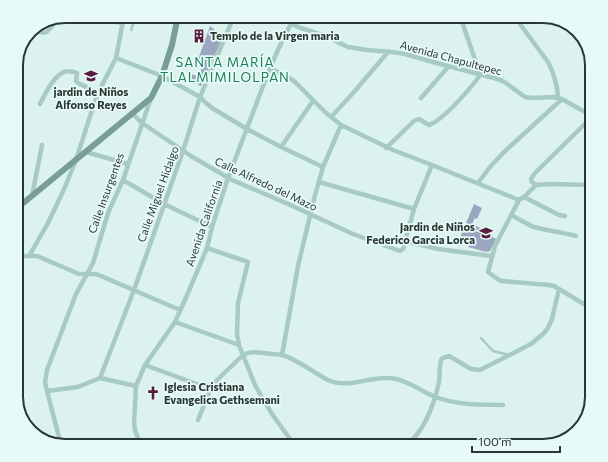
<svg xmlns="http://www.w3.org/2000/svg" width="608" height="462" font-family="Commissioner,sans-serif">
  <style>
    .green { fill: #9ba7c1 }
    .lines { fill: none; stroke-linecap: round; stroke-linejoin: round }
    .service { stroke: #a7cac4; stroke-width: 2.5 }
    .minor { stroke: #a7cac4; stroke-width: 4.5 }
    .secondary { stroke: #799e93; stroke-width: 6 }
    .labels { text-anchor: middle; stroke-width: 3.5; stroke-linejoin: round; paint-order: stroke }
    .poi-label { font-size: 11px; font-weight: bold; fill: #283732; stroke: #e8faf8; text-anchor: start }
    .street-label { font-size: 11px; fill: #283732; stroke: #e8faf8 }
    .quarter-label { font-size: 13px; letter-spacing: 1px; fill: #1f8059; stroke: #e8faf8 }
    .rim { fill: none; stroke: #283732; stroke-width: 2 }
  </style>
  <rect width="100%" height="100%" fill="#dbf2ef"/>
  <path class="green" d="M210 26 223 37 201 86 198 85 203 61 199 59V57Z
    M190 74 198 76 195 84 188 82Z
    M474 204 482 208 477 219 475 218 472 224 482 229 481 231 496 239 490 251 486 252 468 247 471 242 465 239 462 246 457 245Z"/>
  <g class="lines">
    <path class="service" d="M131 30 136 16
      M481 338 493 351 509 355"/>
    <path class="minor" d="M90 16 122 23
      M167 16 178 20
      M278 16 298 27 325 36 348 47 367 50 392 52 405 54 440 64 494 78 503 81 525 97 532 98 553 97 562 99 592 116
      M514 16 548 62C554 73 557 84 558 97
      M32 30C49 36 48 31 58 18
      M116 58 162 76 200 97 206 103 212 108 247 129 281 147 323 167
      M270 68 289 78 294 81 325 112 341 125 393 150 432 165 519 200
      M421 98 449 66
      M40 104C45 94 52 79 62 73 67 70 72 71 77 73L76 81 78 83 98 93
      M132 113 142 123 191 156 232 180 286 203 353 234 400 251 403 249 414 209 432 165
      M331 117 354 92 388 52
      M281 147 313 101
      M386 148 414 121 419 119 429 125C442 121 469 90 478 78L480 74 479 71 460 16
      M86 152 128 164
      M123 180 164 204 212 227
      M319 182 414 209
      M478 183 490 167 503 153 562 99
      M536 185 532 182 531 179 535 173 592 117
      M592 185 550 184 536 185 524 197 519 200 495 246 488 272 499 280 502 281 549 285 554 286 592 309
      M32 196 42 145
      M524 197 559 215 565 216
      M511 215C519 219 526 224 534 227 548 231 562 232 576 236
      M405 241 438 249 491 256
      M207 248 248 262 238 303 237 334 239 345 255 385 263 399 272 414 295 446
      M16 256H37L79 274H96L101 276 180 310
      M29 256 48 223 65 187 76 160 93 107 101 87 116 58 124 16
      M175 322 239 345
      M282 355 298 266 314 199 323 167 341 125
      M145 365 202 386C207 387 210 386 214 383L243 355C251 351 255 352 264 353 270 354 276 354 282 355 297 359 314 373 328 380 348 389 368 377 388 378 403 378 420 390 433 396 455 405 480 405 503 405
      M100 378 134 290 183 151 200 97 234 16
      M47 391 78 387 100 378 136 386
      M198 420 212 385
      M61 445 47 391 45 382 47 370 76 294 93 263 108 213 123 180 151 98
      M143 446 139 441 135 430 134 423 136 386 145 365 175 322 188 293 207 248 212 227 228 178 270 68 282 41 291 24 304 16
      M299 446H307
      M406 446C424 431 434 405 439 382 440 375 439 367 441 360L443 358 449 356 471 369 480 370 531 344 544 333 548 328 552 319 559 289"/>
    <path class="secondary" d="M16 209 151 98 162 76 172 45 178 16"/>
  </g>
  <defs>
    <g id="building-bare" transform="scale(1.08)"><path d="M-4-6H4V6H1V3H-1V6H-4ZM-2.5-4.3h1.7v1.8h-1.7ZM.8-4.3h1.7v1.8H.8ZM-2.5-1h1.7V.8h-1.7ZM.8-1h1.7V.8H.8Z" fill="#581d3f" stroke="#e8faf8" stroke-width="2.5" paint-order="stroke"/></g>
    <g id="school-bare" transform="scale(1.08)"><path d="M0-5L7-2L0 1L-7-2ZM-4 1L0 2.5L4 1V4Q0 6-4 4Z" fill="#581d3f" stroke="#e8faf8" stroke-width="2.5" paint-order="stroke"/></g>
    <g id="church-bare" transform="scale(1.08)"><path d="M-1.2-6h2.4v3.5h3.3v2.4h-3.3V6h-2.4V-.1h-3.3v-2.4h3.3Z" fill="#581d3f" stroke="#e8faf8" stroke-width="2.5" paint-order="stroke"/></g>
  </defs>
  <g fill-rule="evenodd">
    <use href="#building-bare" x="199" y="36"/>
    <use href="#school-bare" x="91" y="76"/>
    <use href="#school-bare" x="486" y="233"/>
    <use href="#church-bare" x="153" y="393"/>
  </g>
  <g class="labels">
    <g class="poi-label">
      <text x="210" y="40">Templo de la Virgen maria</text>
      <text x="91" y="96" text-anchor="middle">jardin de Niños<tspan x="91" dy="13">Alfonso Reyes</tspan></text>
      <text x="475" y="231" text-anchor="end">Jardin de Niños<tspan x="475" dy="13">Federico Garcia Lorca</tspan></text>
      <text x="164" y="391">Iglesia Cristiana<tspan x="164" dy="13">Evangelica Gethsemani</tspan></text>
    </g>
    <g class="street-label">
      <text transform="translate(451 58) rotate(15)" y="4">Avenida Chapultepec</text>
      <text transform="translate(266 184) rotate(25)" y="4">Calle Alfredo del Mazo</text>
      <text transform="translate(106 193) rotate(-70)" y="4">Calle Insurgentes</text>
      <text transform="translate(158 194) rotate(-70)" y="4">Calle Miguel Hidalgo</text>
      <text transform="translate(204 223) rotate(-71)" y="4">Avenida California</text>
    </g>
    <g class="quarter-label">
      <text x="225" y="67">SANTA MARÍA<tspan x="225" dy="15">TLALMIMILOLPAN</tspan></text>
    </g>
  </g>
  <path d="M0 0H608V462H0ZM65 23H543A42 42 0 0 1 585 65V397A42 42 0 0 1 543 439H65A42 42 0 0 1 23 397V65A42 42 0 0 1 65 23Z" fill="#e8faf8" fill-rule="evenodd"/>
  <path class="rim" d="M65 23H543A42 42 0 0 1 585 65V397A42 42 0 0 1 543 439H65A42 42 0 0 1 23 397V65A42 42 0 0 1 65 23Z"/>
  <path d="M472 446v6h88v-6" fill="none" stroke="#283732" stroke-width="2"/>
  <text x="478" y="446" font-size="12" fill="#283732" stroke="#e8faf8" stroke-width="3" paint-order="stroke">100 m</text>
</svg>
